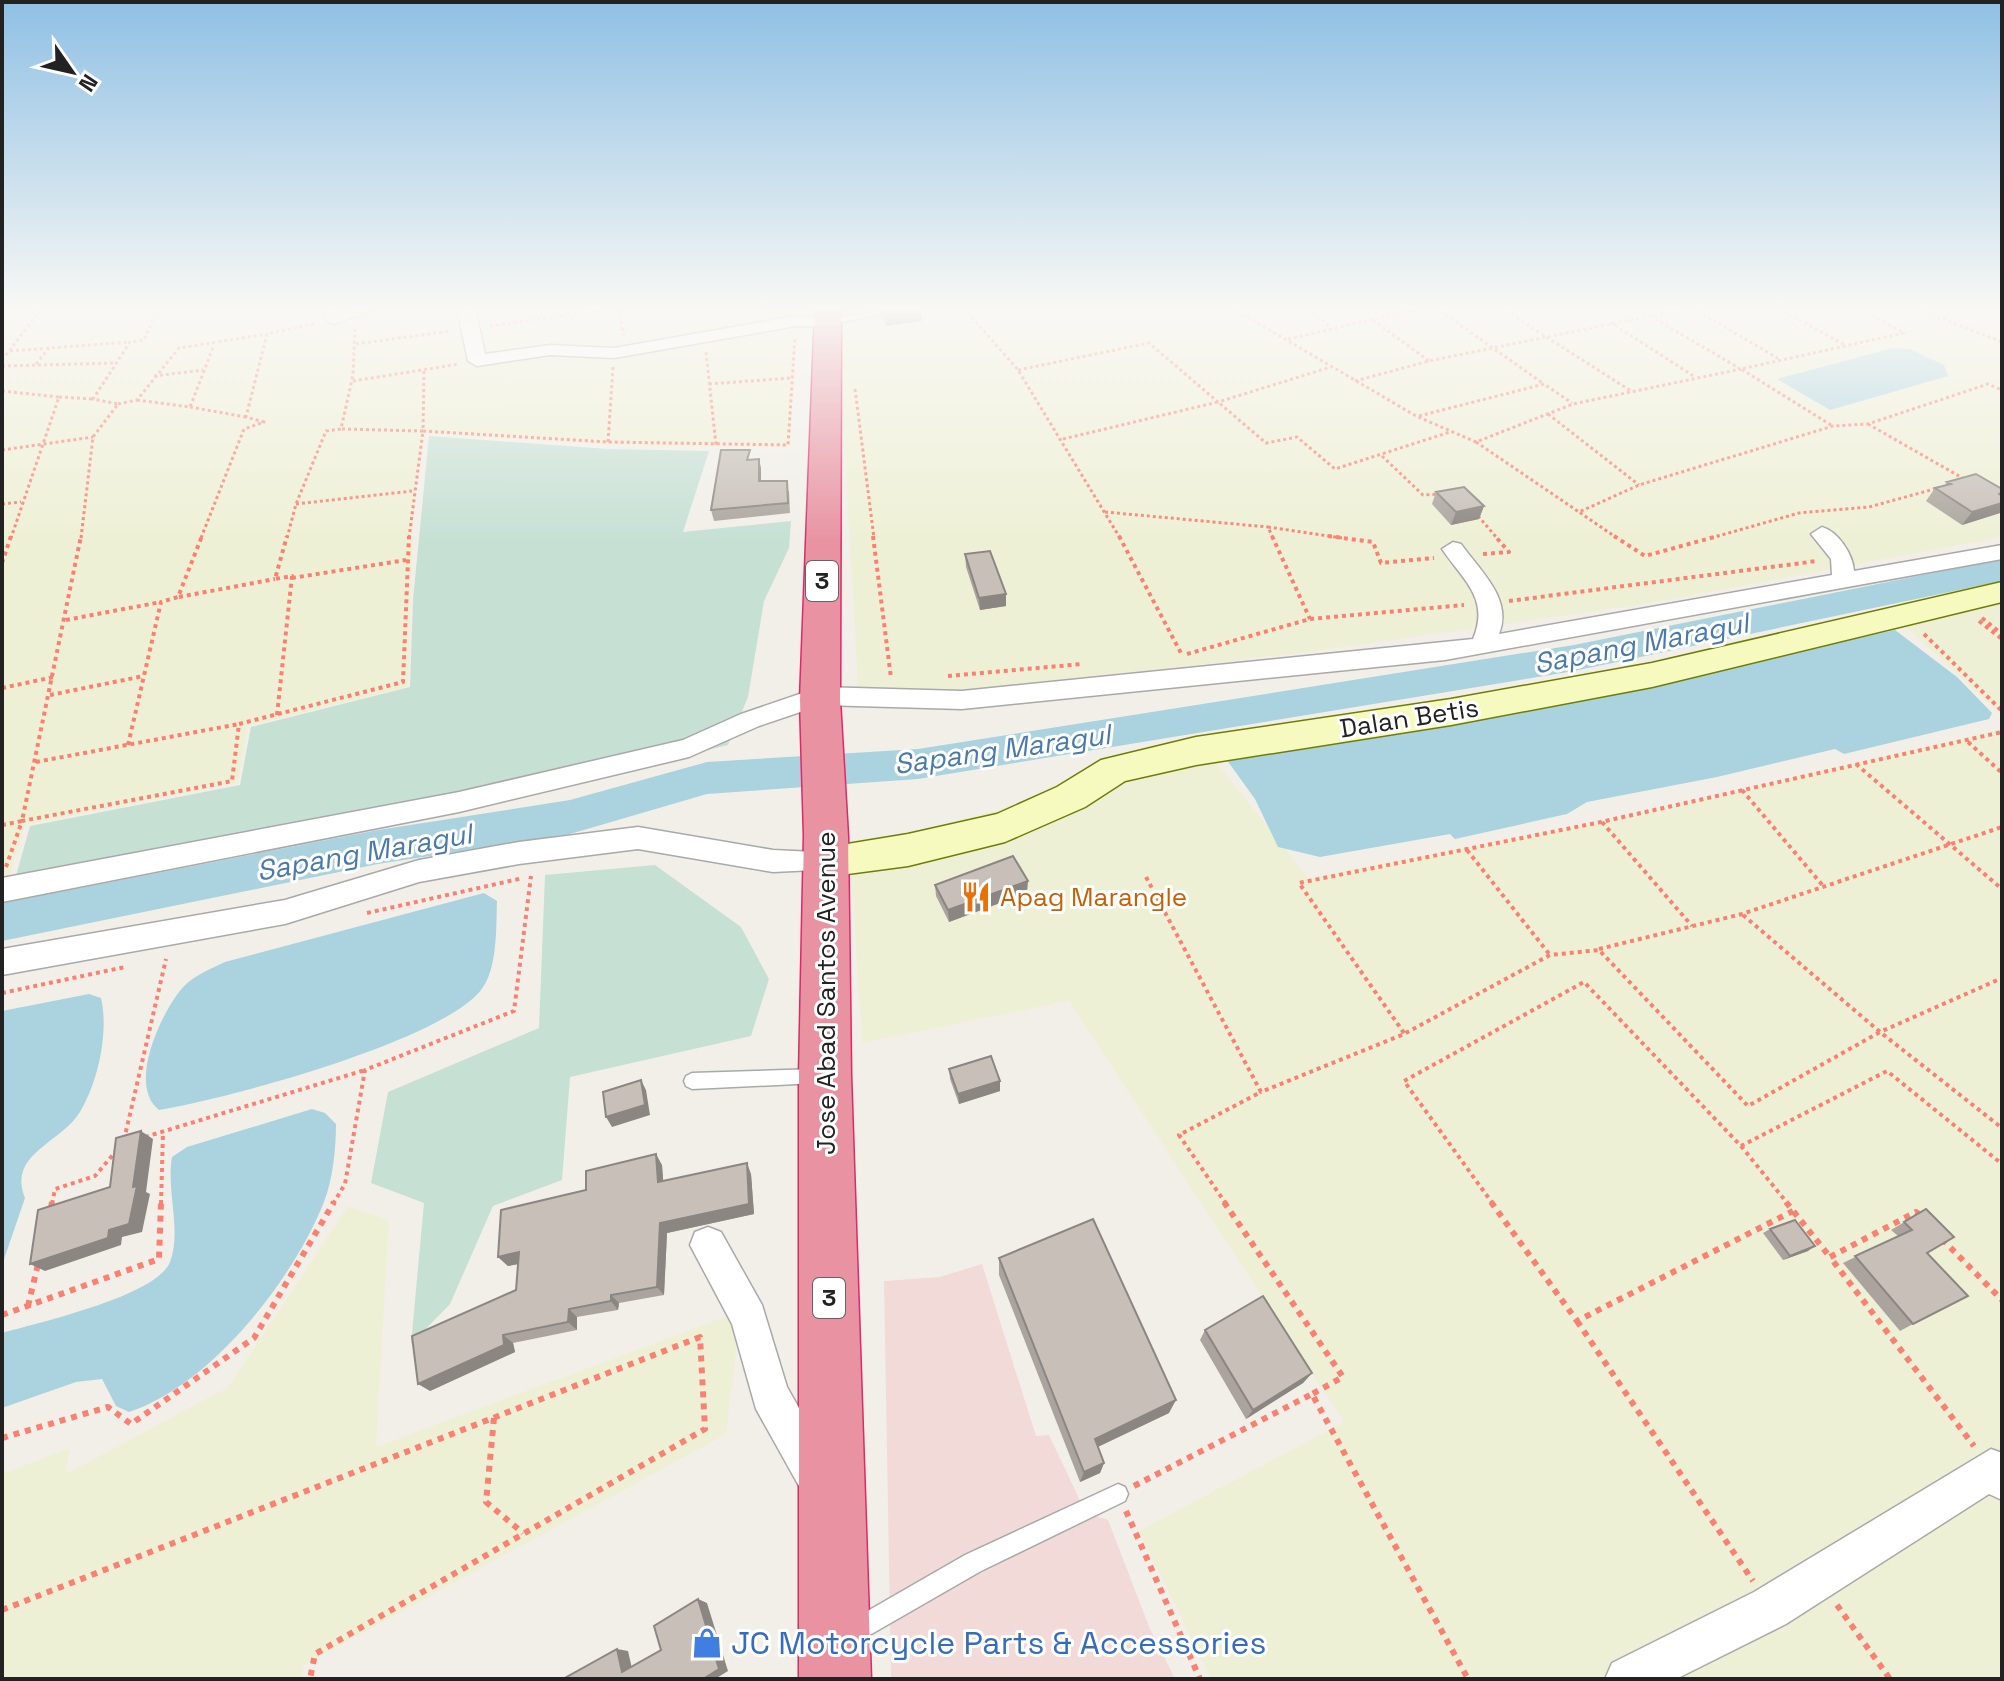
<svg xmlns="http://www.w3.org/2000/svg" width="2004" height="1681" font-family="'Space Grotesk',sans-serif">
  <style>
    .commercial { fill: #f2dad9 }
    .farmland { fill: #eef0d5 }
    .wetland { fill: #c6e0d4 }
    .water { fill: #aad3df }
    .lines { fill: none; stroke-linecap: round; stroke-linejoin: round }
    .river { fill: #aad3df; fill-rule: evenodd }
    .lane-casing { stroke: #a9a9a9; stroke-width: 3 }
    .street-casing { stroke: #a9a9a9; stroke-width: 3 }
    .secondary-casing { stroke: #707d05; stroke-width: 3 }
    .highway-casing { stroke: #dc2a67; stroke-width: 3 }
    .path-far2 { stroke: #fa8072; stroke-width: 3; stroke-dasharray: 3 3; stroke-linecap: butt }
    .path-far1 { stroke: #fa8072; stroke-width: 4; stroke-dasharray: 4 4; stroke-linecap: butt }
    .path { stroke: #fa8072; stroke-width: 6; stroke-dasharray: 6 6; stroke-linecap: butt }
    .lane { fill: #fff; fill-rule: evenodd }
    .street { fill: #fff; fill-rule: evenodd }
    .secondary { fill: #f7fabf; fill-rule: evenodd }
    .highway { fill: #e892a2; fill-rule: evenodd }
    .wall { fill: #aba49e }
    .shaded-wall { fill: #8b8681 }
    .building { fill: #c7bfb8; stroke: #8b8681; stroke-width: 2 }
    .labels { text-anchor: middle; stroke-width: 6; stroke-linejoin: round; paint-order: stroke }
    .shield { fill: #fff; stroke: #646464; stroke-width: 2 }
    .shield-label { font-size: 24px; font-weight: bold; fill: #222 }
    .street-label { font-size: 26px; fill: #222; stroke: #fff }
    .food-label { font-size: 26px; fill: #c56008; stroke: #fff; text-anchor: start }
    .water-label { font-size: 28px; font-style: italic; fill: #4a7aab; stroke: #fff }
    .near-shop-label { font-size: 32px; fill: #366cbe; stroke: #fff; text-anchor: start }
  </style>
  <rect width="100%" height="100%" fill="#f2efe9"/>
  <path class="commercial" d="M982 1264 1036 1436 1049 1435 1086 1513 1108 1520 1150 1629 1175 1679H891L884 1281 940 1277Z"/>
  <path class="farmland" d="M2 308H801L793 381 791 446H630L426 433 414 491 408 687 247 726 238 783 25 825 7 885 2 886Z
    M837 308H2002V537L1645 604 1315 651 859 706Z
    M2002 602V716L1901 622Z
    M2002 729V1679H1211L1139 1531 1344 1422 1069 1001 862 1043 850 850 1209 753 1308 878 1609 820Z
    M348 1206 389 1220 376 1447 741 1311 726 1434 304 1665 301 1679H2V1474L70 1448 66 1474 228 1387Z"/>
  <path class="wetland" d="M429 436 608 449 709 451 683 532 791 521 789 548 764 601 748 697 728 745 634 768 14 883 30 826 240 785 251 727 410 687 413 600Z
    M655 865 741 927 769 979 751 1036 570 1077 562 1180 493 1206 450 1304 411 1344 424 1203 371 1183 388 1092 539 1028 545 875Z"/>
  <path class="water" d="M1893 348 1910 349 1944 365 1948 376 1830 410 1777 379Z
    M1895 630 1957 677 1992 713 1989 719 1844 754 1835 749 1717 777 1587 802 1567 814 1455 839 1450 834 1320 857 1278 847 1255 799 1221 752 1657 683Z
    M484 893 497 901C496 926 498 969 481 990 441 1041 227 1099 159 1110 128 1086 159 1018 179 992 190 977 208 970 225 962Z
    M89 994 101 998C109 1032 98 1082 80 1112 61 1143 7 1154 25 1198L2 1265V1011Z
    M312 1109 325 1113 336 1124C336 1148 333 1179 324 1202 293 1280 211 1385 129 1412L116 1406 102 1379 76 1382 2 1408V1333C37 1323 157 1296 170 1262 182 1230 166 1191 172 1157L187 1147Z"/>
  <g class="lines">
    <path class="river" d="M2002 559V581L1574 671 918 779 707 794 570 834 378 864 2 941V903L378 830 570 800 707 762 918 749 1574 645Z"/>
    <g class="lane-casing">
      <path id="lane" d="M900 308H917L827 325 823 322 827 319Z
        M817 1069 823 1071 825 1076 823 1081 817 1083 692 1089 686 1086 684 1081 686 1076 692 1073Z
        M1118 1484 1125 1487 1128 1494 1125 1501 981 1571 861 1640 853 1643 845 1640 842 1632 845 1624 965 1555Z"/>
    </g>
    <g class="street-casing">
      <path id="street" d="M325 308H341L342 311 381 308 333 324 324 319Z
        M457 308H475L485 354 550 345 614 348 796 316 827 317 836 322 827 327 796 326 614 358 550 355 477 366 468 361Z
        M1822 527C1839 532 1853 555 1854 571L2002 545V559L1445 660 962 709 821 705 759 726 689 757 459 812 2 902V878L459 792 683 740 741 714 820 687 962 691 1473 639C1490 599 1464 581 1442 549L1453 542 1461 544C1481 572 1513 599 1499 634L1832 575 1831 559 1811 534Z
        M638 827 773 850 835 853 839 861 835 869 773 872 638 849 519 864 419 882 285 924 2 975V949L285 900 419 860 519 842Z
        M708 1227 721 1232 762 1305 787 1387 840 1480 834 1495 819 1501 804 1495 756 1409 732 1324 690 1245 695 1232Z
        M1991 1449 2002 1453V1500L1989 1494 1786 1624 1676 1679H1605L1612 1663 1754 1592Z"/>
    </g>
    <g class="secondary-casing">
      <path id="secondary" d="M2002 582V602L1652 687 1451 725 1196 765 1125 781 1085 807 1005 842 908 866 825 877 811 872 805 861 811 850 908 834 997 814 1057 787 1101 760 1196 737 1451 699 1652 663Z"/>
    </g>
    <g class="highway-casing">
      <path id="highway" d="M815 308H841L840 700 848 836 851 1075 871 1679H799V1075L804 836 800 700Z"/>
    </g>
    <path class="path-far2" d="M622 308H618L624 335
      M964 308 1018 370 1120 538
      M1232 308 1416 416 1476 442 1573 404 1741 369
      M1308 308 1330 327
      M1436 308 1544 384
      M1501 308 1631 391
      M1693 308 1779 359
      M1778 308 1845 345
      M1915 308 2002 342
      M1650 316 1739 368
      M1373 320 1429 361
      M1610 322 1695 377
      M490 326 618 308
      M1288 339 1422 308
      M356 344 450 331
      M10 351 130 342
      M706 352 716 445
      M2 360 42 308
      M36 364 49 348
      M2 366 113 363
      M1018 370 1149 343 1218 402 1331 367
      M154 376 203 370
      M353 381 459 364
      M1355 381 1429 361 1689 308
      M709 384 790 378
      M855 389 874 538
      M2 391 59 397 11 538
      M59 397 93 399
      M137 400 190 407 214 345
      M118 404 137 400 179 348 267 334
      M190 407 246 417
      M1548 414 1639 485
      M1419 416 1544 384 1572 403
      M1868 424 1966 480
      M1831 425 1741 369 1904 333 1862 309 1869 308
      M342 429 423 431 424 371
      M1063 439 1218 402 1266 443 1297 437 1335 469 1450 432
      M608 442 613 367
      M1476 442 1579 512
      M2 450 93 437
      M1382 456 1423 495 1440 494
      M2 504 21 502
      M296 504 412 491
      M1105 512 1268 527
      M1478 516 1497 538
      M81 538 93 437 118 404 93 399 130 342 144 340 158 308
      M201 538 244 429 264 422 246 417 267 334 317 323
      M287 538 296 504 326 431 341 429 353 375 355 327
      M409 538 423 431 608 442 788 445 795 337
      M1273 538 1268 527 1342 538
      M1617 538 1579 512 1639 485 1833 426 1868 424 1988 384 2002 390
      M1711 538 1799 513 1869 507 1938 488"/>
    <path class="path-far1" d="M873 536 891 678
      M1119 536 1182 655
      M1272 536 1310 619
      M1328 536 1373 542 1381 563 1434 558
      M1614 536 1645 556 1718 536
      M1483 554 1509 552 1495 536
      M2 563 11 536
      M292 578 406 560
      M179 597 275 579
      M1509 601 1817 561
      M1982 618 2002 634
      M66 620 161 602
      M1979 621 2002 639
      M1924 634 2002 711
      M1187 654 1310 619 1464 605
      M948 676 1082 664
      M2 688 54 677
      M50 695 144 676
      M277 715 292 576 275 579 287 536
      M1968 742 2002 773
      M128 745 161 602 178 597 202 536
      M36 762 239 724
      M1856 764 2002 889
      M1742 790 1824 887
      M1602 822 1692 926
      M2 825 22 821 81 536
      M1467 850 1550 955
      M6 867 22 821 232 781 239 724 403 682 409 536
      M1146 877 1261 1092 1404 1034 1550 955 1599 950 1748 1106 1880 1032 2002 1128
      M367 913 523 878
      M1743 915 1880 1032 2002 978
      M1599 949 1742 914 2002 827
      M2 993 125 967
      M1404 1033 1299 883 1601 822 2002 732
      M145 1137 365 1070
      M124 1140 166 959
      M1741 1146 1788 1204
      M52 1204 55 1189 95 1176 117 1150
      M161 1204 163 1132
      M333 1204 345 1184 365 1070 514 1011 531 876
      M1226 1204 1179 1135 1261 1092
      M1493 1204 1404 1081 1584 982 1741 1146 1887 1071 2002 1164"/>
    <path class="path" d="M1224 1202 1343 1377 1312 1394
      M1491 1202 1577 1321 1793 1211
      M1786 1202 1830 1257
      M51 1208 52 1202
      M1920 1215 1916 1212 1830 1257 1974 1446
      M1942 1239 2002 1300
      M28 1306 38 1264
      M2 1315 159 1259 161 1202
      M1577 1321 1753 1581
      M494 1418 486 1502 523 1533
      M2 1438 108 1407 131 1424 254 1338 334 1202
      M1134 1486 1312 1394 1468 1679
      M1126 1511 1200 1679
      M1837 1605 1890 1679
      M2 1610 700 1337 705 1429 315 1654 310 1679"/>
    <use href="#lane" class="lane"/>
    <use href="#street" class="street"/>
    <use href="#secondary" class="secondary"/>
    <use href="#highway" class="highway"/>
  </g>
  <path class="wall" d="M875 308H921L922 321 887 326 881 318 880 308 875 309Z
    M759 459 761 469V481L789 491 790 513 714 521 711 510 752 460Z
    M1947 482 2002 489V511L2000 513 1962 525 1926 501 1935 488 1944 486Z
    M1436 492 1484 506 1479 519 1451 525 1432 504Z
    M965 554 1006 594V606L980 610 966 567Z
    M935 885 1027 893 949 922 936 896Z
    M949 1069 1000 1081V1091L959 1104 950 1079Z
    M662 1165 663 1181 751 1174 754 1214 667 1233 664 1295 619 1303 618 1310 577 1317V1330L513 1343 515 1352 430 1391 516 1290 518 1264 508 1266 498 1257 586 1190Z
    M1926 1209 1927 1253 1913 1324 1900 1331 1843 1263 1898 1236 1891 1230Z
    M1770 1229 1808 1251 1783 1260 1763 1233Z
    M999 1258 1169 1413 1098 1447 1104 1463 1100 1473 1080 1482 999 1275Z
    M1205 1330 1312 1373 1303 1383 1246 1419 1200 1340Z"/>
  <path class="shaded-wall" d="M893 308H921L922 321 887 326 885 309Z
    M759 459 761 469V491L759 481Z
    M2002 503V511L2000 513 1962 525 1972 512Z
    M1484 506 1479 519 1451 525 1456 512Z
    M1006 594V606L980 610 979 598Z
    M1028 881 1027 893 949 922 948 910Z
    M641 1080 646 1090 650 1115 612 1127 606 1117Z
    M1000 1081V1091L959 1104 958 1094Z
    M141 1131 153 1139 146 1192 150 1194 142 1232 122 1237 121 1245 45 1271 30 1264 109 1230 133 1187Z
    M656 1154 662 1165 664 1192 658 1182Z
    M747 1163 751 1174 754 1214 667 1233 664 1295 657 1287 660 1223Z
    M1815 1246 1808 1251 1783 1260 1790 1256Z
    M519 1252 529 1262 508 1266 498 1257Z
    M611 1295 619 1303 618 1310 611 1301Z
    M569 1309 577 1317V1330L568 1322Z
    M503 1335 513 1343 515 1352 430 1391 418 1384Z
    M1312 1373 1303 1383 1246 1419 1253 1410Z
    M1176 1400 1169 1413 1091 1450 1095 1439Z
    M1104 1463 1100 1473 1080 1482 1084 1472Z
    M698 1599 707 1603 728 1671 715 1679H703Z
    M617 1649 628 1651 633 1673 622 1672Z"/>
  <path class="building" d="M721 450H750L747 460 759 459V481H787L788 503 711 510Z
    M1976 474 2002 489V492L1999 494 2002 496V503L1972 512 1935 488 1951 484 1947 482Z
    M1464 487 1484 506 1456 512 1436 492Z
    M990 551 1006 594 979 598 965 554Z
    M1013 856 1028 881 948 910 935 885Z
    M991 1056 1000 1081 958 1094 949 1069Z
    M641 1080 645 1105 606 1117 603 1092Z
    M141 1131 133 1187 137 1186 129 1224 109 1230 108 1238 30 1264 38 1210 110 1187 116 1138Z
    M656 1154 658 1182 747 1163 749 1204 660 1223 657 1287 611 1295V1301L569 1309 568 1322 503 1335 504 1345 418 1384 412 1336 516 1290 519 1252 498 1257 501 1210 586 1190V1171Z
    M1926 1209 1954 1237 1927 1253 1968 1296 1913 1324 1855 1256 1912 1230 1904 1222Z
    M1093 1219 1176 1400 1095 1439 1104 1463 1084 1472 999 1258Z
    M1795 1220 1815 1246 1790 1256 1770 1229Z
    M1263 1296 1312 1373 1253 1410 1205 1330Z
    M698 1599 719 1669 703 1679H563L617 1649 622 1672 661 1650 654 1626Z"/>
  <linearGradient id="sky" x2="0" y2="1"><stop stop-color="#8fc0e4"/><stop offset="0.57" stop-color="#f9f8f5"/><stop offset="1" stop-color="#f9f8f5" stop-opacity="0"/></linearGradient>
  <rect width="2004" height="543" fill="url(#sky)"/>
  <defs>
    <g id="restaurant-bare" transform="scale(2.4)"><path d="M-5-6h1v4h1v-4h1v4h1v-4h1v5L-1.5 .5V6h-2V.5L-5-1ZM5-6V6H3V1.5H1.5Q1.5-4 5-6Z" fill="#e8710a" stroke="#fff" stroke-width="2.5" paint-order="stroke"/></g>
    <g id="shop-bare" transform="scale(2.4)"><path d="M-5-2.5h2.3a2.7 3.5 0 0 1 5.4 0H5L5.5 6h-11ZM-1.5-2.5h3a1.5 2.3 0 0 0-3 0Z" fill="#3f7fe0" stroke="#fff" stroke-width="2.5" paint-order="stroke"/></g>
  </defs>
  <g fill-rule="evenodd">
    <use href="#restaurant-bare" x="976" y="897"/>
    <use href="#shop-bare" x="707" y="1643"/>
  </g>
  <g class="labels">
    <g class="shield">
      <rect x="806" y="561" width="32" height="40" rx="6"/>
      <rect x="813" y="1278" width="32" height="40" rx="6"/>
    </g>
    <g class="shield-label">
      <text x="822" y="589">3</text>
      <text x="829" y="1306">3</text>
    </g>
    <g class="street-label">
      <text transform="translate(1409 718) rotate(-9)" y="9">Dalan Betis</text>
      <text transform="translate(826 993) rotate(-90)" y="9">Jose Abad Santos Avenue</text>
    </g>
    <g class="food-label">
      <text x="1000" y="906">Apag Marangle</text>
    </g>
    <g class="water-label">
      <text transform="translate(1641 643) rotate(-11)" y="10">Sapang Maragul</text>
      <text transform="translate(1002 749) rotate(-8)" y="10">Sapang Maragul</text>
      <text transform="translate(364 852) rotate(-10)" y="10">Sapang Maragul</text>
    </g>
    <g class="near-shop-label">
      <text x="731" y="1654">JC Motorcycle Parts &amp; Accessories</text>
    </g>
  </g>
  <rect width="2004" height="1681" fill="none" stroke="#222222" stroke-width="8"/>
  <g transform="translate(72 72) rotate(124)" stroke="#ffffff" stroke-width="6" paint-order="stroke">
  <path d="M0-6L14 30L0 20L-14 30Z" fill="#222222"/>
  <text y="-12" font-size="22" font-weight="bold" text-anchor="middle" fill="#222222">N</text>
  </g>
</svg>
